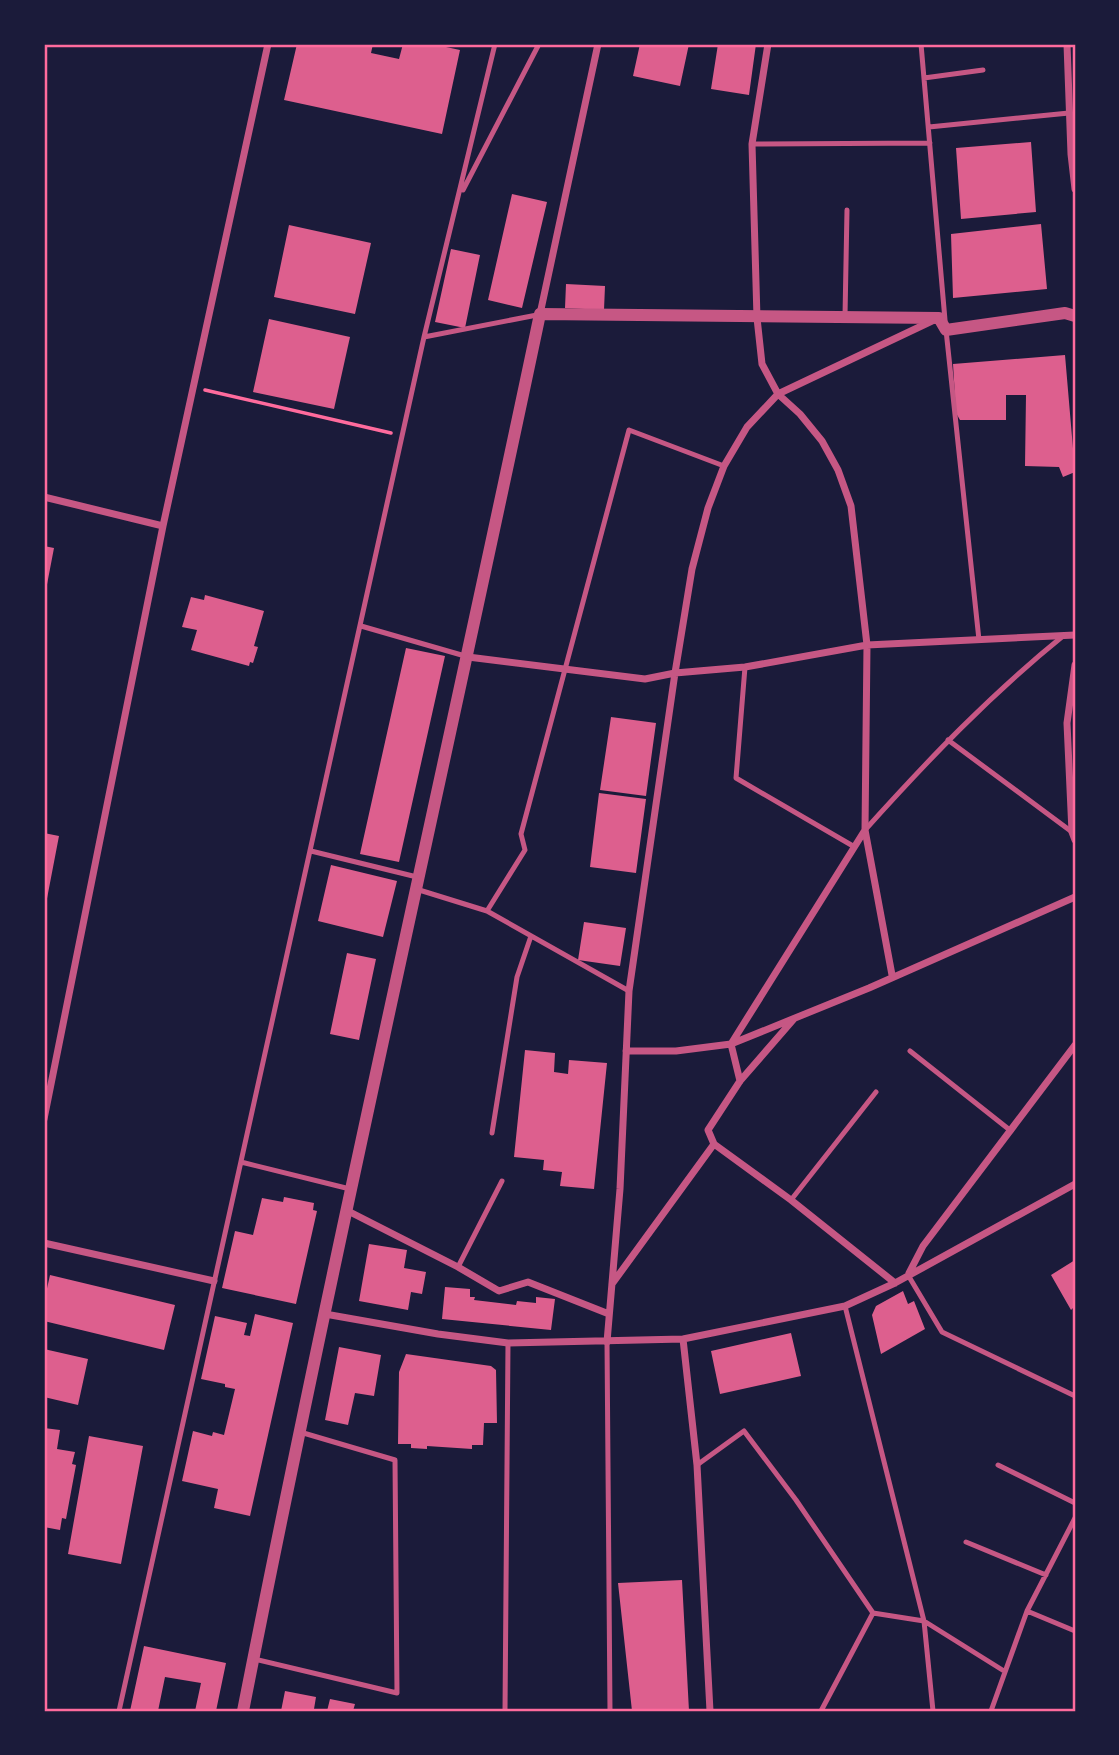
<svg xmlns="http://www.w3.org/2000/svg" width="1119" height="1755" font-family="'Fira Sans',sans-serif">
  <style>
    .building { fill: #dd5f8e }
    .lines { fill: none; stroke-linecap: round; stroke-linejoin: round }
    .path { stroke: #ff6b9d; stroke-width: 3.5 }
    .service { stroke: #c65784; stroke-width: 5 }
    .minor { stroke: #c65784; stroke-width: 7 }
    .tertiary { stroke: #c65784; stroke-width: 12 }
    .neatline { fill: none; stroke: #ff6b9d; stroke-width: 2.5 }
  </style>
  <rect width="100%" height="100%" fill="#1b1b3a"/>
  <path class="building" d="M297 44H373L371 53 399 59 403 44H432L460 50 442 134 284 100Z
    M640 44H689L680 86 633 76Z
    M718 44H756L749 95 711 89Z
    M1031 142 1036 212 961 219 956 148Z
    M512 194 547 202 522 308 488 300Z
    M1041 224 1047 289 953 298 951 234Z
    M289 225 371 243 355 314 274 297Z
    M451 249 480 255 465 328 435 322Z
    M566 284 605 286 604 310 565 308Z
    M269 319 350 337 334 409 253 392Z
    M1065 355 1075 472 1063 477 1059 467 1025 466 1026 395H1006V420H960L956 413 953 364Z
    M44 546 54 548 45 595H44Z
    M205 595 264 611 254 646 258 647 253 663 250 662 249 666 191 650 197 630 182 627 191 597 204 600Z
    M406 648 445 656 399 862 360 854Z
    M611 717 656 723 646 796 600 790Z
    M599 793 646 799 636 873 590 867Z
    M44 833 59 836 45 909H44Z
    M331 865 397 881 383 937 318 921Z
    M584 922 626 928 620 966 578 960Z
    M347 953 376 959 359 1040 330 1034Z
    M525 1050 555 1053 554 1072 568 1074 569 1060 607 1063 594 1189 560 1186 562 1172 543 1170 544 1160 514 1157Z
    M284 1197 314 1203 313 1210 317 1211 296 1304 222 1288 235 1231 253 1235 262 1198 283 1202Z
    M369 1244 407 1250 404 1268 426 1272 422 1294 411 1292 408 1310 359 1301Z
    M1075 1260V1306L1071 1310 1051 1275Z
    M50 1275 175 1305 164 1350 44 1321V1302Z
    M445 1287 470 1289V1297H475L474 1300 516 1305 517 1301 536 1303V1297L555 1299 551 1330 442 1319Z
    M903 1291 908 1304 914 1301 925 1329 881 1354 872 1315 876 1306Z
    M255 1314 293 1323 250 1516 214 1508 218 1489 182 1481 193 1431 212 1436 213 1432 224 1435 235 1389 225 1387V1384L201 1379 215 1316 247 1323 244 1335 250 1336Z
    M791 1333 801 1376 720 1394 711 1351Z
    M339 1347 381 1355 374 1396 355 1393 348 1425 325 1420Z
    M44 1349 88 1359 78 1405 44 1397Z
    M406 1354 491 1366 496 1370 497 1423H484L483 1445H472V1449L427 1446V1449L411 1448V1444H398L399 1372Z
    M44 1428 60 1430 57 1449 75 1452 72 1464 76 1465 66 1519 62 1518 60 1530 44 1527Z
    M89 1436 143 1446 121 1564 68 1554Z
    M682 1580 689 1711H632L618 1583Z
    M144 1646 226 1663 216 1711H195L201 1683 165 1677 158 1711H130Z
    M285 1691 316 1697 314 1709 319 1711H281Z
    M330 1699 355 1704 353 1711H327Z"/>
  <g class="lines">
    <path class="path" d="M205 390 391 433"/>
    <path class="service" d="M921 44 945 320
      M924 78 983 70
      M929 127 1069 113
      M752 144 930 143
      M463 190 539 44
      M845 316 847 210
      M946 330 979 640
      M424 337 537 315
      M361 626 465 656
      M745 667 736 778 853 846
      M948 740 1072 832
      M865 830C928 760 990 695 1063 636
      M311 851 417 877
      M416 889 487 911 629 991
      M487 911 525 850 521 834 629 430 724 466
      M910 1051 1011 1131
      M492 1133 517 977 531 936
      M241 1162 350 1189
      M791 1200 876 1092
      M458 1267 502 1181
      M908 1275 942 1332 1075 1396
      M845 1306 924 1621 933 1711
      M607 1342 610 1711
      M697 1465 744 1431 796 1500 873 1613
      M998 1465 1075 1503
      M966 1542 1046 1575
      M1027 1611 1075 1631
      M873 1613 924 1621 1004 1671
      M254 1659 397 1693 395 1460 300 1432
      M119 1711 424 337 495 44
      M505 1711 508 1343
      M821 1711 873 1613
      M991 1711 1027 1611 1075 1518"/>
    <path class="minor" d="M768 44 752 144 757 318 762 364 778 394 800 414 822 441 838 470 851 506 867 645 865 830 892 975
      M1067 44 1071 154 1075 189
      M540 314 598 44
      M44 497 163 526
      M468 657 645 679 675 673 745 667 867 645 1075 635
      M1075 665 1067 723 1072 832 1075 840
      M626 1051H676L731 1044 869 988 1075 897
      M740 1081 731 1044 865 830
      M44 1119 163 526 268 44
      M714 1144 791 1200 895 1283
      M346 1210 458 1267 499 1291 528 1282 609 1314
      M44 1243 214 1281
      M909 1273 923 1246 1075 1045
      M612 1284 714 1144 708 1130 740 1081 793 1020
      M325 1314 438 1334 508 1343 683 1339 845 1306 895 1283 1075 1184
      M683 1339 697 1465 710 1711
      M607 1342 620 1189 629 991 675 673 692 569 708 508 724 466 747 427 778 394 932 321"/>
    <path class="tertiary" d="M243 1711C335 1244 442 780 540 314L939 318 946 330 1065 313 1075 316"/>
  </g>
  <rect width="1119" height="1755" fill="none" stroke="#1b1b3a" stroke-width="91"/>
  <rect x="46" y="46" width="1028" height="1664" class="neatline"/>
</svg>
